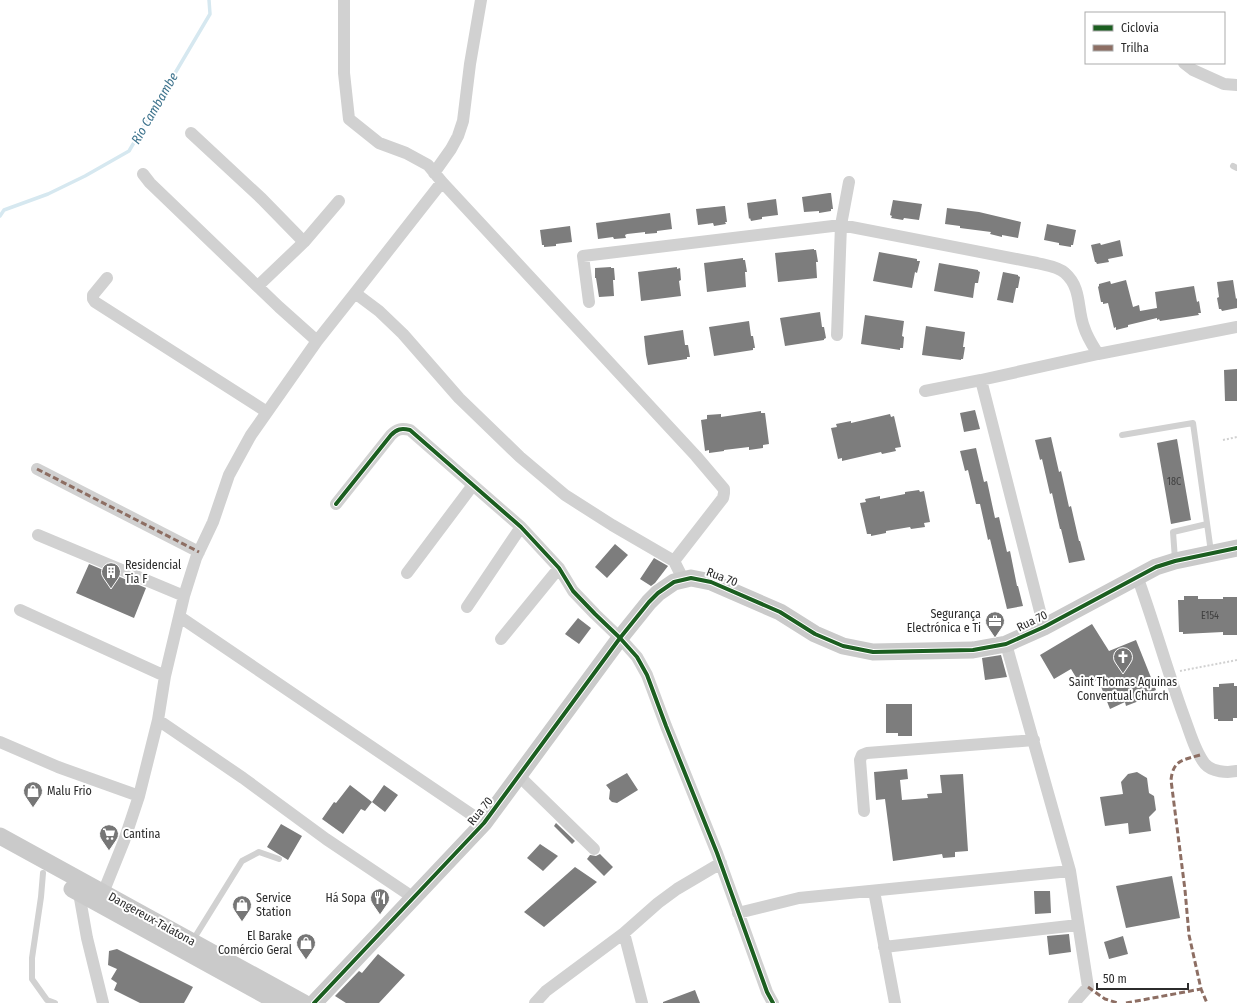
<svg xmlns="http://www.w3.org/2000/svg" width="1237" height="1003" font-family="'Fira Sans Condensed',sans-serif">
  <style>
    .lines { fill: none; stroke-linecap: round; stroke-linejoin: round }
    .stream { stroke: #d6e8f0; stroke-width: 3.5 }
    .building { fill: #7d7d7d }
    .path { stroke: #d1d1d1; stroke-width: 2; stroke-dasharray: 2 2; stroke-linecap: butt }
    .lane { stroke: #d1d1d1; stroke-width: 6 }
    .street { stroke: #d1d1d1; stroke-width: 12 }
    .secondary { stroke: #cacaca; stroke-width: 17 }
    .quiet { stroke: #8d6e63; stroke-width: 3; stroke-dasharray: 6 3; stroke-linecap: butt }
    .cycleway-casing { stroke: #fff; stroke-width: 6 }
    .cycleway { stroke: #1b5e20; stroke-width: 4 }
    .labels { text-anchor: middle; stroke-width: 4; stroke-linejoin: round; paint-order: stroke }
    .number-label { font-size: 10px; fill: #404040 }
    .poi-label { font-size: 12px; fill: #2c2c2c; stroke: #fff; text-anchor: start }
    .street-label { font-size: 12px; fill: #2c2c2c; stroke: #fff }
    .water-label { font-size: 13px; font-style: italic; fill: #3c728c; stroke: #fff }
  </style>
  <rect width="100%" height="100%" fill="#fff"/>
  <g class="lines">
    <path class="stream" d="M0 216 4 210 48 194 85 176 129 151 210 14 209 0"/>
  </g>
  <path class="building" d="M829 193H831L833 209H831V211L819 213V211L804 212 802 197Z
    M776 199 778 215 762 217V219L751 221 750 218 749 219 747 203Z
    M893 200 922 204 919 220 904 218 903 220 891 218 892 216 890 215Z
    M724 206H725L727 222H725L726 224 714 226 713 223 698 225 696 209Z
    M947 208 979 212 1021 222 1018 238 1002 235V237L990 234 991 232 960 228V226L945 224Z
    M670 213 672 229 657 231V233L645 234V232L627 234 625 235 626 238 614 239 613 237 598 239 596 223Z
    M1047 224 1076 230 1073 245H1071V247L1059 245V243L1044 240Z
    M570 226 572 242 556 244V246L544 247V245H542L540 230Z
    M1120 240 1123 256 1108 259 1109 262 1097 264 1096 262H1095L1091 245 1100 243 1101 245Z
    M814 249V250H816L818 262H816L817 278 778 282 775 253Z
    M879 252 917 259V261H920L917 273 915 272 912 288 873 281Z
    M743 258V260H745L747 272H745L746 287 707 292 704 263Z
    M939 263 978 270V271L980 272 978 283H975L973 298 934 291Z
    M611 267V268H614L615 280H613L614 296 599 297 596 278H595V268Z
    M677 267V269L680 268 681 280 679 281 681 296 641 301 638 272Z
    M1003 272 1018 275V276L1020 277 1018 288H1016L1013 303 997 300Z
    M1126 280 1133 307 1139 305 1140 311 1157 308 1155 292 1194 286 1197 302 1199 301 1201 313H1198L1199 315 1160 321 1159 319 1157 320V318L1128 325V327L1116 330V327L1114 328 1108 303 1103 304V302H1101L1098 287 1099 286V284L1110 281 1111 284Z
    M1233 280 1236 299 1237 298V308L1222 311 1221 309H1219L1217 298 1219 297 1217 282Z
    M820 312 822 327H824L826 338 824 339V340L785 346 780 318Z
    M865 315 904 321 902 336 904 337 903 348H900V350L861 344Z
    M749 321 751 336H753L755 348H753V350L714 356 709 327Z
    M926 326 965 332 963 347H965L963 359H961V360L922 355Z
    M683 330 685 345H688L690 357H687V359L648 365 646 355 644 336Z
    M1237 369V401H1225L1224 370Z
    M975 410 980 429 964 432 960 413Z
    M761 411V413H765L769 444 763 445V448L749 450V447L724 450V451L709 453V450L705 451 701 420 707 419V415L721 414V417Z
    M890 414 891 417 894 416 901 447 895 448 896 451 882 454 881 452 842 461V458L838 459 831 428 837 427 836 424 851 421V423Z
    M1051 437 1059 472 1061 471 1069 507 1071 506 1079 541H1080L1085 560 1069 563 1061 529H1060L1052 493 1050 494 1042 459 1040 460 1035 440Z
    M1177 439 1191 520 1171 524 1157 443Z
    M976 448 984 482 987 481 995 518 999 517 1007 552 1010 551 1017 586H1018L1023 606 1007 609 990 539 988 540 980 504H976L968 470 965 471 960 451Z
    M919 490 920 492 924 491 930 522 924 523 925 527 911 529 910 527 886 531V533L871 536V534H867L860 503 866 502 865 499 880 496V499L905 494V492Z
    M615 544 628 555 607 578 595 567Z
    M654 558 668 566 655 583 651 586 640 579Z
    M89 564 146 588 134 618 76 593Z
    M1184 596H1198V599H1223V597H1237V635H1223V632L1183 634V632H1179L1178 600H1184Z
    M578 618 591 628 579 644 565 634Z
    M1092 624 1109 651 1136 640 1156 690 1142 696 1144 699 1126 706 1125 702 1110 709 1098 679 1085 687 1082 682 1080 684 1071 669 1054 679 1040 655Z
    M1001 655 1007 677 985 680 982 658Z
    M1234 683V686H1237V718H1233V721H1218V719H1214L1213 687H1219V684Z
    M886 704H912V736H898V733H886Z
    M907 769 908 779 900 780 902 800 928 798 927 794 942 793 940 775 963 774 968 851 955 852V857L943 858 942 854 893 861 885 799 876 800 874 772Z
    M1137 772 1147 778 1149 793 1154 796 1156 810 1149 817 1151 831 1129 834 1128 823 1105 826 1100 797 1123 794 1121 782 1128 774Z
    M627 773 638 790 617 803 612 802 609 799 610 790 606 785Z
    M350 785 372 802 365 811 361 809 343 834 322 819 334 802 336 803Z
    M384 785 398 795 385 812 372 802Z
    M556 823 575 841 572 844 554 826Z
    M281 824 302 836 288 860 267 847Z
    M540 844 558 856 543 871 527 858Z
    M600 854 613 867 604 876 587 859 590 855 596 856Z
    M575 867 597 882 544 927 524 912Z
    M1172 876 1180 918 1126 928 1116 886Z
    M1034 891H1050L1051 913 1035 914Z
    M1069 934 1071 952 1049 955 1047 936Z
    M1123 936 1128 954 1109 959 1104 942Z
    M117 949 193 987 184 1003H140L114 990 117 983 111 979 117 969 108 965 109 951Z
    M378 954 405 975 379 1003H346L335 996 359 971 362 973Z
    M695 990 700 1003H663V1002Z"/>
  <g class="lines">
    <path class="path" d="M1223 440 1237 437
      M1180 671 1237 660"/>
    <path class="lane" d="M1233 166 1237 168
      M1122 435 1193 423 1211 552
      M1175 559 1173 532 1207 524
      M43 873 41 897 32 958V979L47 1000 55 1003
      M193 940 242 861 259 852 279 859"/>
    <path class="street" d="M344 0V73L349 119 379 143 406 153 428 165 442 182 696 456 724 489V493L723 498 674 561
      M1184 63 1193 70 1224 84 1237 85
      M191 133 262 199 304 242
      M434 173 451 149 458 136 463 121 470 64 481 0
      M143 174 150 183 279 307 317 341
      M107 278 93 295V299L95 302 267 412
      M258 286 304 242 339 201
      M355 293 379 311 403 334 459 398 520 457 565 495 612 525 674 561 683 579
      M589 302 583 256 841 225 1037 263C1045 265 1059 267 1065 273 1082 288 1077 309 1084 327 1087 337 1093 346 1098 354
      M837 335 841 225 849 182
      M981 380 1044 627
      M925 391 981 380 1098 354 1237 327
      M37 469 199 552
      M336 504 391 435C397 429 401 428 410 430L521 527 559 568 573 591 595 614 620 638 637 657 647 675 666 726 717 853 767 992 773 1003
      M38 535 184 596
      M407 573 473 485
      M1137 576C1155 625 1168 674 1186 722 1191 736 1196 753 1205 764 1212 772 1227 773 1237 771
      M467 607 521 527
      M20 610 165 676
      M180 617 484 823
      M501 639 559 568
      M1006 644 1070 871 1088 987 1074 1003
      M158 720 243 778 326 839 414 898
      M0 742 58 767 139 796
      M519 776 594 849
      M864 811 860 760 862 755 867 753 1034 740
      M874 891 895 1003
      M79 893 87 938 103 1003
      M103 893 124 841 139 796 158 720 165 676 184 596 196 558 213 522 229 475 251 435 317 341 355 293 442 182
      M738 913 799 898 1070 871
      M624 933 642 1003
      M884 947 1078 925
      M535 1003 546 991 624 933 658 903 677 889 721 863"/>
    <path class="secondary" d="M0 836 304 1003
      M72 889 279 1003
      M314 1003 484 823 620 638 649 602 658 593 674 582 691 578 711 582 780 612 815 634 843 646 873 652 973 650 1006 644 1044 627 1156 567 1175 561 1237 548"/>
    <path class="quiet" d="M37 469 199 552
      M1200 755C1183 760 1173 760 1171 780L1185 890 1189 935 1201 989 1207 1003
      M1088 987 1105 999 1118 1003
      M1126 1003 1201 989"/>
    <g class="cycleway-casing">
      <path id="cycleway" d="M336 504 391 435C397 429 401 428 410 430L521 527 559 568 573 591 595 614 620 638 637 657 647 675 666 726 717 853 767 992 773 1003
        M314 1003 484 823 620 638 649 602 658 593 674 582 691 578 711 582 780 612 815 634 843 646 873 652 973 650 1006 644 1044 627 1156 567 1175 561 1237 548"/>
    </g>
    <use href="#cycleway" class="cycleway"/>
  </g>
  <defs>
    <g id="building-pin" transform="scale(1)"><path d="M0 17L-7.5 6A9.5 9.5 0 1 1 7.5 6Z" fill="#767676" stroke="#fff"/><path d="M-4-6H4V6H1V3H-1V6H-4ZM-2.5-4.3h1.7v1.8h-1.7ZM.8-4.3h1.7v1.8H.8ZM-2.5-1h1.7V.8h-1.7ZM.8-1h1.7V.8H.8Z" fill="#fff"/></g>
    <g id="office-pin" transform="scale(1)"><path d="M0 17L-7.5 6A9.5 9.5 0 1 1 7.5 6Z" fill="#767676" stroke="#fff"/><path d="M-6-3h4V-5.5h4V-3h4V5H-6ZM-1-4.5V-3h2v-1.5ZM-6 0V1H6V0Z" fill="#fff"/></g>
    <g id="church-pin" transform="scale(1)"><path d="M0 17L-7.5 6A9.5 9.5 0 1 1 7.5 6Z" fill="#767676" stroke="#fff"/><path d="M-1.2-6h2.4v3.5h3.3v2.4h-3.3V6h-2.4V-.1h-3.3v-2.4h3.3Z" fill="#fff"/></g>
    <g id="shop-pin" transform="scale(1)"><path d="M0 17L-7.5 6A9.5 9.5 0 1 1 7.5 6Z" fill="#767676" stroke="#fff"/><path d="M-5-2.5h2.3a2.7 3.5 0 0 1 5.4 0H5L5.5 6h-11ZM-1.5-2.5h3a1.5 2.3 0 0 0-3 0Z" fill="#fff"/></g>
    <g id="supermarket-pin" transform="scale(1)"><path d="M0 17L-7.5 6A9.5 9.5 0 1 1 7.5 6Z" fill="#767676" stroke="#fff"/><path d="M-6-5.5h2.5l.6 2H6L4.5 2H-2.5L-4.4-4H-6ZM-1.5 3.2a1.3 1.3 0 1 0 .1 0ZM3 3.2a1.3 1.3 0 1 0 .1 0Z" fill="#fff"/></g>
    <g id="restaurant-pin" transform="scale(1)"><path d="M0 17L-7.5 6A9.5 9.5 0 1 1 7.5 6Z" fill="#767676" stroke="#fff"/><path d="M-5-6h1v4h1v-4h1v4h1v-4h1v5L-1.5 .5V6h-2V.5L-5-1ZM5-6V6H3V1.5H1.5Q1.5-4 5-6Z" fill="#fff"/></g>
  </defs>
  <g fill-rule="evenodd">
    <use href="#building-pin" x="111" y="572"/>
    <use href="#office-pin" x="995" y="621"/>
    <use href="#church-pin" x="1123" y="657"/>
    <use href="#shop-pin" x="33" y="791"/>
    <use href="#supermarket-pin" x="109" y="834"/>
    <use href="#restaurant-pin" x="380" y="898"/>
    <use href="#shop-pin" x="242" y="905"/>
    <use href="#shop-pin" x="306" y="943"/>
  </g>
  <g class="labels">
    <g class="number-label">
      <text x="1174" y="485">18C</text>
      <text x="1210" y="619">E154</text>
    </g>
    <g class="poi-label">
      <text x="125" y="569">Residencial<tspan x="125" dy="14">Tia F</tspan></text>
      <text x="981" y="618" text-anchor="end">Segurança<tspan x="981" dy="14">Electrónica e Ti</tspan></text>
      <text x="1123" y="686" text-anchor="middle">Saint Thomas Aquinas<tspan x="1123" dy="14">Conventual Church</tspan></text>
      <text x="47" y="795">Malu Frio</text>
      <text x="123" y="838">Cantina</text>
      <text x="256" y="902">Service<tspan x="256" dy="14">Station</tspan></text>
      <text x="366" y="902" text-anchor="end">Há Sopa</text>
      <text x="292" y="940" text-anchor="end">El Barake<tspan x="292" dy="14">Comércio Geral</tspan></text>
    </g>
    <g class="street-label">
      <text transform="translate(722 577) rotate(21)" y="4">Rua 70</text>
      <text transform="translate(1032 621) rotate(-26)" y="4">Rua 70</text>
      <text transform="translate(480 811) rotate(-51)" y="4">Rua 70</text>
      <text transform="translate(152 919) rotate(29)" y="4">Dangereux-Talatona</text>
    </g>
    <g class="water-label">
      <text transform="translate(154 108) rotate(-60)" y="5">Rio Cambambe</text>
    </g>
  </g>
  <rect x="1085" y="12" width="140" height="52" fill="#ffffff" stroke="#ababab"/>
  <rect x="1093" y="25" width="20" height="6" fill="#1b5e20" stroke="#ababab"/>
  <text x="1121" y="32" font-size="12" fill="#2c2c2c">Ciclovia</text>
  <rect x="1093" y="45" width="20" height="6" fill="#8d6e63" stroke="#ababab"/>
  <text x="1121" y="52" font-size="12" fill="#2c2c2c">Trilha</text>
  <path d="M1097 983v6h91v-6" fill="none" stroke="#2c2c2c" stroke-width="2"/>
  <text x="1103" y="983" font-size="12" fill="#2c2c2c" stroke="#ffffff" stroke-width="3" paint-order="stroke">50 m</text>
</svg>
